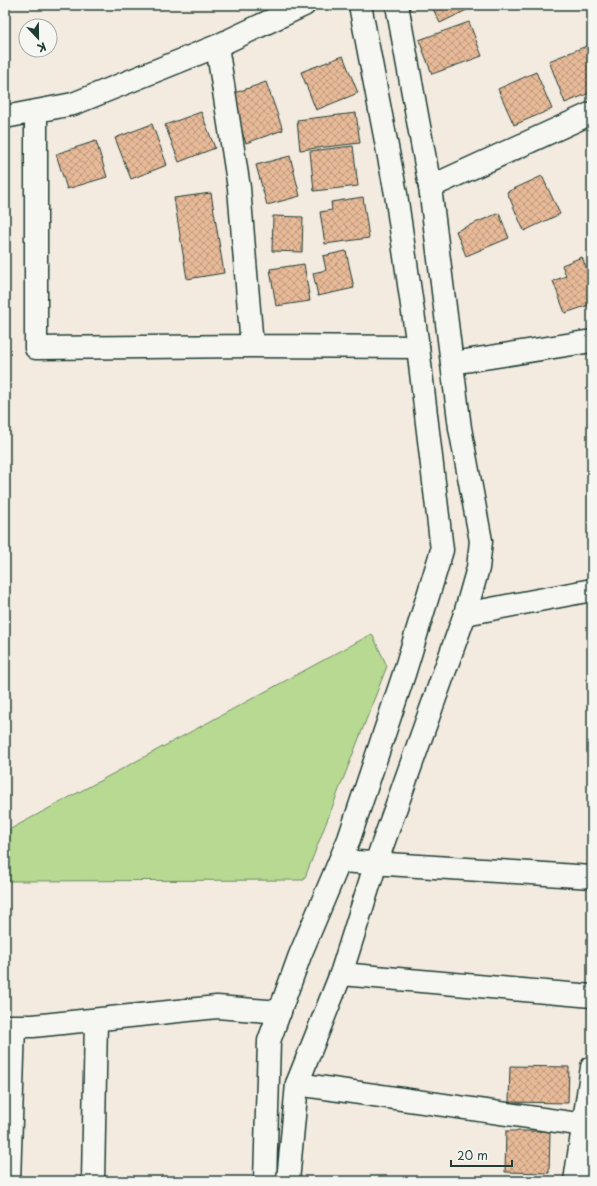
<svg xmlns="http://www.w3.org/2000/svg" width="597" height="1186" font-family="'Playpen Sans',sans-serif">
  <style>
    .park { fill: #b8d992; stroke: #6c8b63 }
    .building { fill: url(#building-cross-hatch); stroke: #1f3d34 }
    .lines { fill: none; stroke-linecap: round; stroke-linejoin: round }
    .street-casing { stroke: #1f3d34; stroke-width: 25 }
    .secondary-casing { stroke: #1f3d34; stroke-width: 25 }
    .street { stroke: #f6f6f2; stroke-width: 22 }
    .secondary { stroke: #f6f6f2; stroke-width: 22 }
  </style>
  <defs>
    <pattern id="building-cross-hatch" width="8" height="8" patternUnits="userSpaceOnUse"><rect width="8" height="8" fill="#e8ba98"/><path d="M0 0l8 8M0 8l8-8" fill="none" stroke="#bb987d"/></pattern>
  </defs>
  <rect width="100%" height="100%" fill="#f3eae0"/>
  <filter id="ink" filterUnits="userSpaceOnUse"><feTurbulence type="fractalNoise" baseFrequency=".025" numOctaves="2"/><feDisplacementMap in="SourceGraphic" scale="8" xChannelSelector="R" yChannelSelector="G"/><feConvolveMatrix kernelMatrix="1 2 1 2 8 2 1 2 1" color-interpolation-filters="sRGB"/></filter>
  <g filter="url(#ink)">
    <path class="park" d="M372 634 387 666 304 880 5 881V832Z"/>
    <path class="building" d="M431 5H477L440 23Z
      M469 22 482 56 432 74 419 40Z
      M589 45 592 53V92L565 103 549 61Z
      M343 56 358 93 316 110 301 72Z
      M536 72 552 109 514 125 498 89Z
      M266 82 283 130 246 143 229 95Z
      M201 112 215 148 179 162 165 125Z
      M356 113 360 143 300 150 297 120Z
      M152 124 167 165 131 179 115 138Z
      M96 141 107 177 67 189 56 154Z
      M353 146 358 186 314 191 310 151Z
      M290 156 300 196 267 205 256 165Z
      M542 176 560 214 524 231 507 192Z
      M211 193 224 273 187 279 174 198Z
      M363 197 369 238 325 244 320 212 332 210 331 202Z
      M499 213 509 238 466 256 456 231Z
      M273 216 303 217 302 252 272 251Z
      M346 251 354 288 318 296 313 273 326 270 323 256Z
      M582 257 592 283V304L565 313 553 281 566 276 562 265Z
      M304 264 310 301 276 306 270 269Z
      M510 1066 569 1067 568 1103 509 1102Z
      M506 1131H550L549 1173 505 1172Z"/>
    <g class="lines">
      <g class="street-casing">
        <path id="street" d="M217 46 239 188 252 346
          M36 111V348L252 346 418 347
          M5 117 73 104 217 46 304 5
          M430 187 592 113
          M452 363 592 341
          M465 614 592 590
          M340 861 592 877
          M341 974 592 996
          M5 1026H33L217 1007 280 1012
          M297 1084 592 1126
          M9 1181 14 1026
          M93 1181 96 1020
          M575 1181 592 1067"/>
      </g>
      <g class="secondary-casing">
        <path id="secondary" d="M265 1181 269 1041 300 955 349 839 404 674 442 550 418 347 396 194 360 5
          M288 1181 297 1084 341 974 376 863 465 614 478 568 481 541 460 428 430 187 397 5"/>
      </g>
      <use href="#street" class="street"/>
      <use href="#secondary" class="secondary"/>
    </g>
  </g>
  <rect width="597" height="1186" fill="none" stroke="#f6f6f2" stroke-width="20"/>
  <rect x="10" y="10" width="577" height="1166" fill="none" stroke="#1f3d34" stroke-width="1.5" filter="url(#ink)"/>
  <g transform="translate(38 38) rotate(158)"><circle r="19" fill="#f6f6f2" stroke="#a0aca6"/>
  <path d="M0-3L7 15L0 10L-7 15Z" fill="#1f3d34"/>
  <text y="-6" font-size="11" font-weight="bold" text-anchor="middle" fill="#1f3d34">K</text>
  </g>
  <path d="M451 1160v6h61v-6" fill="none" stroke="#1f3d34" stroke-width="2"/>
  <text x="457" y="1160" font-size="12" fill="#1f3d34" stroke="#f6f6f2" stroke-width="3" paint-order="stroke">20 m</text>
</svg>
